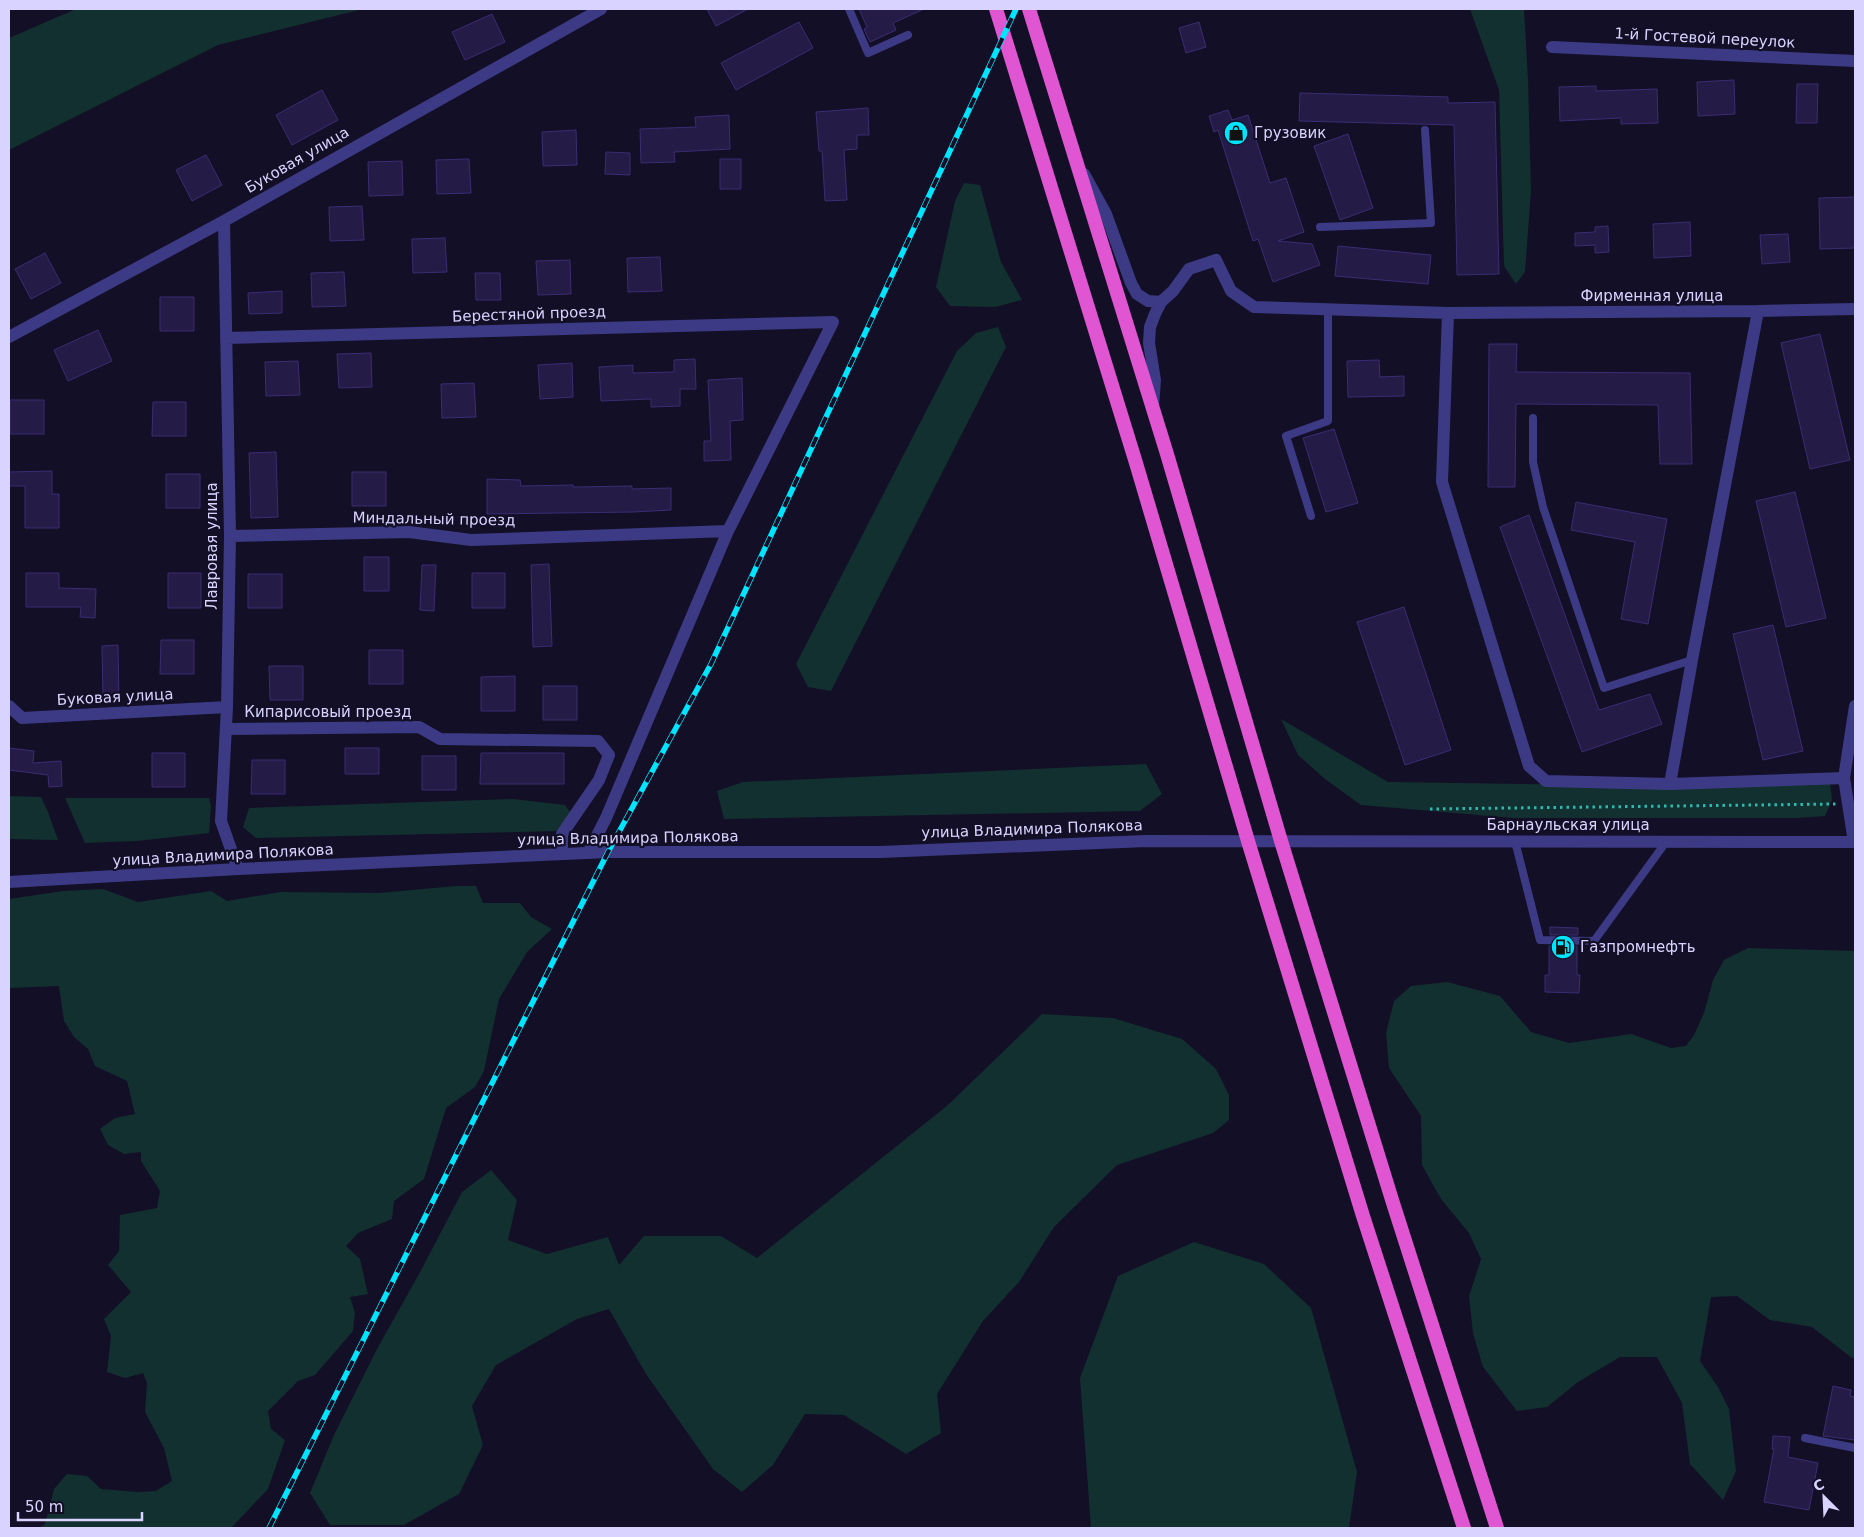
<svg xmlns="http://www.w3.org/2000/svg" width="1864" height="1537" font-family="'DejaVu Sans',sans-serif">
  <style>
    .green { fill: #12302f }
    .building { fill: #241b47; stroke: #3b2d73 }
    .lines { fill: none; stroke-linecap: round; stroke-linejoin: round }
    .path { stroke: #2fb8b0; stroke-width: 3; stroke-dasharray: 2.5 4; stroke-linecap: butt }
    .service { stroke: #3d3a85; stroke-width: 8 }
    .minor { stroke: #3d3a85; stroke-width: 12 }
    .tertiary { stroke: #3d3a85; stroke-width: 12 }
    .trunk { stroke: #e055d1; stroke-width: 14 }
    .rail-casing { stroke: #00e5ff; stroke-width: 5.5 }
    .rail { stroke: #130f26; stroke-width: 4; stroke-dasharray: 11; stroke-linecap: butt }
    .labels { text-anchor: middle; stroke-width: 4.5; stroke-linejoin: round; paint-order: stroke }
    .street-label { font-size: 15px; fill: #d9d4ff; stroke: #130f26 }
    .poi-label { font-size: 15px; fill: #d9d4ff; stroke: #130f26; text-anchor: start }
  </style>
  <rect width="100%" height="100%" fill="#130f26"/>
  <path class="green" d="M76 9H363L218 45 9 150V38Z
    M1470 9H1524L1528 79 1531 191 1525 272 1516 284 1504 266 1499 90Z
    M964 183 980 185 1001 262 1022 300 995 307 950 306 936 287 955 201Z
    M998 327 1006 347 831 691 808 687 796 664 957 351 976 333Z
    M1281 719 1388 782 1590 785 1830 783 1832 800 1825 816 1797 818H1513L1361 805 1325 779 1298 755Z
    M1146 764 1162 794 1140 811 724 819 717 791 743 782Z
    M9 796 41 797 48 812 58 840 9 839Z
    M65 798H209L211 806 209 833 137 841 85 843Z
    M513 799 565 805 573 816 561 831 256 838 243 827 249 808Z
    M456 886H476L483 903H520L531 917 552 929 527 952 499 999 484 1071 475 1087 446 1108 424 1179 394 1201 392 1219 358 1233 346 1246 360 1259 368 1294 350 1297 355 1313 353 1331 315 1375 298 1381 268 1411 271 1429 285 1440 268 1489 231 1528H39L45 1524 54 1489 67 1474 87 1476 101 1489 137 1492 156 1491 172 1481 164 1448 145 1412 147 1383 143 1373 125 1378 107 1372 111 1336 104 1319 131 1292 108 1265 119 1251 120 1215 157 1208 160 1191 141 1161V1152L124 1154 108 1145 100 1129 115 1118 135 1114 127 1081 95 1066 88 1049 74 1037 64 1021 59 986 9 988V899L63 891 103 889 138 902 211 891 227 901 280 892 379 893Z
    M1748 948 1855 951V1358H1852L1812 1327 1770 1320 1737 1296 1711 1297 1700 1361 1718 1387 1729 1409 1736 1471 1723 1500 1690 1464 1682 1403 1657 1357H1620L1578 1382 1547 1407 1517 1411 1483 1367 1473 1333 1469 1296 1481 1259 1469 1233 1441 1199 1422 1165 1421 1116 1389 1068 1386 1033 1394 1001 1411 986 1447 982 1500 996 1531 1032 1569 1043 1631 1034 1671 1048 1686 1046 1694 1035 1704 1013 1713 980 1724 960Z
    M1042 1014 1113 1018 1182 1039 1216 1069 1229 1095V1120L1213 1133 1117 1165 1054 1227 1019 1282 983 1321 937 1394 941 1433 906 1454 844 1415 805 1414 773 1465 742 1492 713 1469 646 1374 609 1309 577 1319 496 1365 472 1406 483 1445 459 1494 404 1525H330L310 1493 334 1435 377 1349 419 1274 462 1192 491 1170 517 1200 508 1240 547 1254 608 1237 619 1265 644 1236H721L757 1258 948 1105Z
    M1194 1242 1264 1264 1311 1308 1357 1472 1349 1528H1091L1080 1378 1118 1276Z"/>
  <path class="building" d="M707 9H748L716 26Z
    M859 9H924L893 23 896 30 870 42 864 29 867 27Z
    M492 14 505 42 465 60 452 32Z
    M799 22 813 48 736 90 721 63Z
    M1199 22 1206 47 1186 53 1179 28Z
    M1734 80 1735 114 1698 116 1697 82Z
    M1797 84H1818L1817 123H1796Z
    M1596 86V91L1657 89 1658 123 1621 124V118L1560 121 1559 87Z
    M322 90 338 120 292 145 276 115Z
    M1300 93 1448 97V103L1495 102 1499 274 1457 275 1454 125 1299 121Z
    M868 108 869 135H857V149L844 150 847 200 825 201 822 151H819L816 112Z
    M1228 110 1232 120 1248 115 1270 183 1286 178 1304 232 1278 241 1312 244 1320 265 1273 282 1258 239 1253 241 1218 130 1214 132 1209 116Z
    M729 115 730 149 674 152 675 162 641 163 640 129 696 127 695 117Z
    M576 130 577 165 543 166 542 132Z
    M1348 134 1373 208 1340 220 1314 146Z
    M606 152 630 153V175L605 174Z
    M206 155 222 185 192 201 176 170Z
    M469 159 471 193 437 194 436 160Z
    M720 159H741V189H720Z
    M402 161 403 195 369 196 368 162Z
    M1855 197V248L1820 249 1819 198Z
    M362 206 364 240 330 241 329 207Z
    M1690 222 1691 256 1654 258 1653 224Z
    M1608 226 1609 252 1595 253V245L1575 246V233L1595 232V227Z
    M1788 234 1790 262 1762 264 1760 235Z
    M445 238 447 272 413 273 412 239Z
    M1338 246 1431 255 1428 284 1335 276Z
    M45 253 61 283 31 299 15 269Z
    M660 257 662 291 628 292 627 258Z
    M570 260 571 294 538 295 536 261Z
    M344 272 346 306 312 307 311 273Z
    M475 273H500L501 300H476Z
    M282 291V313L249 314 248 293Z
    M160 297H194V331H160Z
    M98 330 112 361 68 381 54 350Z
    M1820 334 1850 460 1810 469 1781 343Z
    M1489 344H1517L1516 372 1690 373 1692 464H1660L1658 405 1516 404 1515 487H1488Z
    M371 353 372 387 339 388 337 354Z
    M695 359 696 389H680V406L651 407V399L601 401 599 367 633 365V373L674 372V360Z
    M1379 360 1380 377 1404 376V396L1348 397 1347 361Z
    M298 361 300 395 266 396 265 362Z
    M572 363 573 397 540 399 538 365Z
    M742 378 743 420 730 421 731 460 704 461V441H711L708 380Z
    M474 383 476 417 442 418 441 384Z
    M10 400H44V434H10Z
    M153 402H186V436H152Z
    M1334 429 1358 503 1326 512 1303 438Z
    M276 452 278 517 251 518 249 453Z
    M52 471V494H59V528H25V486H9V472Z
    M352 472H386V506H352Z
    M166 474H200V508H166Z
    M487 479 520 480 521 486 573 485V487L632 486V489L671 488V510L633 512 487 514Z
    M1795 492 1826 618 1786 627 1756 501Z
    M1576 502 1667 519 1648 624 1621 619 1635 542 1571 530Z
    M1529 515 1599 710 1650 694 1662 724 1582 752 1500 527Z
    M364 557H389V591H364Z
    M549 564 552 646 533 647 531 565Z
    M422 565H436L434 611 420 610Z
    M26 573H59V588L96 589 95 618 80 617 81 607H26Z
    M168 573H201V608H168Z
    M472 573H505V608H472Z
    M248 574H282V608H248Z
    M1404 607 1451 750 1405 765 1357 622Z
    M1773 625 1803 751 1763 760 1733 634Z
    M161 640H194V674H160Z
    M118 645 119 700H103L102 646Z
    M369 650H403V684H369Z
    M269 666H303V700H270Z
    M515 676V711H481V677Z
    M543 686H577V720H543Z
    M9 748 34 751 33 763 61 761 62 786 49 787 48 775 9 770Z
    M345 748H379V774H345Z
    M152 753H185V787H152Z
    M481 753H564V784H480Z
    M422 756H456V790H422Z
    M252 760H285V794H251Z
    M1550 927 1578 928V935H1550Z
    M1549 946H1577V975H1580L1579 993 1545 992V975H1549Z
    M1833 1386 1851 1390 1850 1396 1855 1397V1440L1823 1436Z
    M1773 1436 1790 1437 1788 1457 1818 1463 1809 1510 1764 1502 1774 1449H1772Z"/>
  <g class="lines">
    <path class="path" d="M1430 809 1836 804"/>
    <path class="service" d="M849 9 868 53 908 35
      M1320 227 1431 223 1425 130
      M1533 418V462L1543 507 1604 688 1692 660
      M1311 516 1286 436 1328 421V309
      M1515 841 1540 940 1594 941 1666 842
      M1805 1438 1855 1448"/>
    <path class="minor" d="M1552 47 1855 61
      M1084 174 1106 214 1131 283 1137 294 1148 301 1161 302
      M224 221 230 536 227 707 221 821 238 869
      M1448 313 1758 311 1855 309
      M9 337 224 221 601 9
      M226 338 833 322 728 531 606 818 588 853
      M1153 406 1155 380 1149 343 1150 327 1155 314 1161 302 1173 291 1189 269 1216 260 1231 291 1254 307 1448 313 1442 482 1529 766 1546 781 1670 784 1844 778
      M230 536 409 532 471 540 728 531
      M9 706 22 718 227 707
      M226 729 419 727 440 739 598 741 609 755 599 780 562 834V854
      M1670 784 1692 660 1758 311
      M1854 842 1844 778 1855 706"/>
    <path class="tertiary" d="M9 882 238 869 608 852H880L1146 841 1855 842"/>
    <path class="trunk" d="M996 9 1136 463 1248 841 1363 1216 1464 1528
      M1029 9 1167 454 1281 841 1393 1203 1497 1528"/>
    <g class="rail-casing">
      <path id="rail" d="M269 1528 608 852 711 664 1016 9"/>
    </g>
    <use href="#rail" class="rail"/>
  </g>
  <defs>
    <g id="shop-disc" transform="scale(1.25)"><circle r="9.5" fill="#00e5ff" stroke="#130f26"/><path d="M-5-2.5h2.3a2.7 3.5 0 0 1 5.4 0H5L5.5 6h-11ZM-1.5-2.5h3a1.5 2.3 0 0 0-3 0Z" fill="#111"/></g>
    <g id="fuel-disc" transform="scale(1.25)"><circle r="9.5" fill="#00e5ff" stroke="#130f26"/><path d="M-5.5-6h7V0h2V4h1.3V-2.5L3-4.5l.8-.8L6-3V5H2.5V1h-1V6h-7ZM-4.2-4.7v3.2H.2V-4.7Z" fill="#111"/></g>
  </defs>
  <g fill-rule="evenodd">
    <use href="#shop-disc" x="1236" y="133"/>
    <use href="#fuel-disc" x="1563" y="947"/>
  </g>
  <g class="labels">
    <g class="street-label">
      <text transform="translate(1705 38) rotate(3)" y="5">1-й Гостевой переулок</text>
      <text transform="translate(297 160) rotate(-30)" y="5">Буковая улица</text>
      <text x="1652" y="301">Фирменная улица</text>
      <text transform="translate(529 314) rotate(-2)" y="5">Берестяной проезд</text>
      <text transform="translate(434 519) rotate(1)" y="5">Миндальный проезд</text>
      <text transform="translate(212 546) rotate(-90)" y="5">Лавровая улица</text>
      <text transform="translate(115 697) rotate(-3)" y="5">Буковая улица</text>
      <text x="328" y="717">Кипарисовый проезд</text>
      <text x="1568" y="830">Барнаульская улица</text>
      <text transform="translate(1032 829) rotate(-2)" y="5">улица Владимира Полякова</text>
      <text transform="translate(628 838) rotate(-1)" y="5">улица Владимира Полякова</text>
      <text transform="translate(223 855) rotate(-3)" y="5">улица Владимира Полякова</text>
    </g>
    <g class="poi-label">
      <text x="1254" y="138">Грузовик</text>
      <text x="1580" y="952">Газпромнефть</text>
    </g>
  </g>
  <rect width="1864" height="1537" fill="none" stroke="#d9d4ff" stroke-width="20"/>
  <g transform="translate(1824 1497) rotate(336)" stroke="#130f26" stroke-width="4" paint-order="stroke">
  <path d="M0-4L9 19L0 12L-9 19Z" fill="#d9d4ff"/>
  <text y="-8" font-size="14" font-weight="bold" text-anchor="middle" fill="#d9d4ff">С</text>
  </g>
  <path d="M18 1512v8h124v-8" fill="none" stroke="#d9d4ff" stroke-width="2.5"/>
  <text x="25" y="1512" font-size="15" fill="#d9d4ff" stroke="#130f26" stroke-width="4" paint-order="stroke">50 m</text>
</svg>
